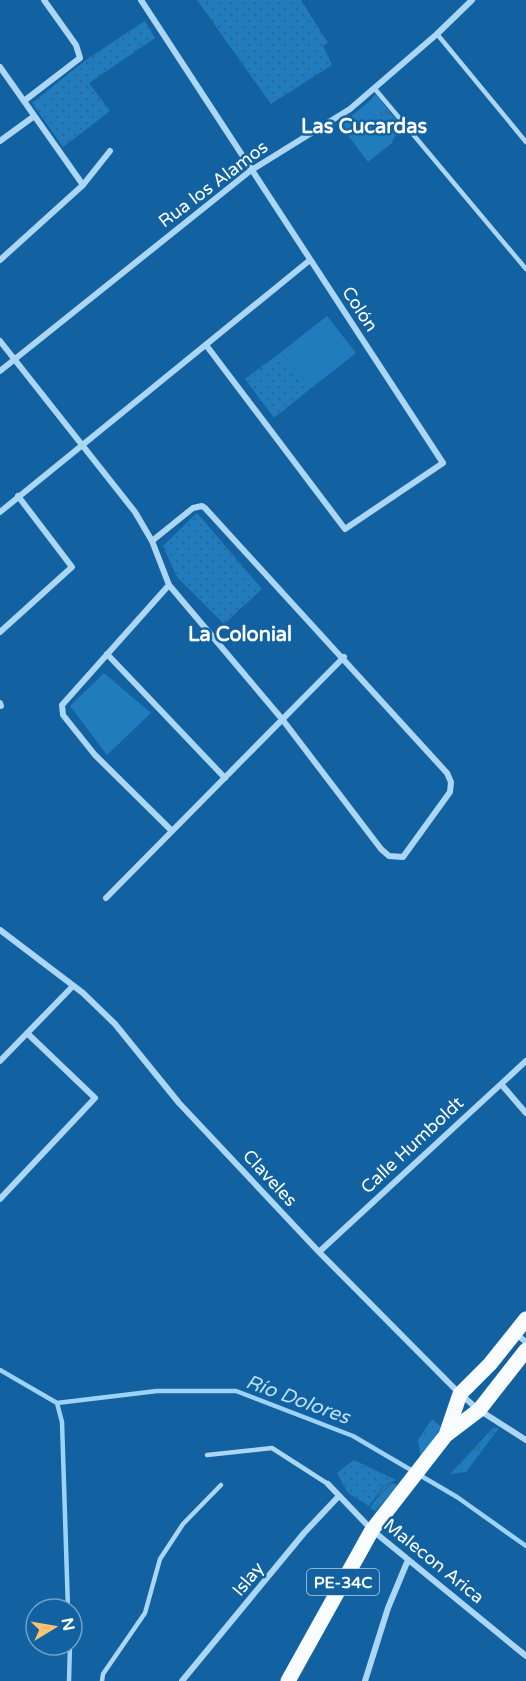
<svg xmlns="http://www.w3.org/2000/svg" width="526" height="1681" font-family="'Varela Round',sans-serif">
  <style>
    .grass { fill: url(#grass-tufts) }
    .park { fill: url(#park-dots) }
    .garden { fill: url(#garden-furrows) }
    .pitch { fill: #217cbe }
    .lines { fill: none; stroke-linecap: round; stroke-linejoin: round }
    .stream { stroke: #9dd3f8; stroke-width: 4.5 }
    .lane { stroke: #abd6f5; stroke-width: 4.5 }
    .street { stroke: #abd6f5; stroke-width: 6 }
    .primary { stroke: #f9fcff; stroke-width: 15 }
    .labels { text-anchor: middle; stroke-width: 5; stroke-linejoin: round; paint-order: stroke }
    .shield { fill: #1262a1; stroke: #b8d0e3; stroke-width: 1.5 }
    .shield-label { font-size: 16px; font-weight: bold; fill: #fff }
    .street-label { font-size: 18px; fill: #fff; stroke: #1262a1 }
    .neighbourhood-label { font-size: 20px; font-weight: bold; fill: #fff; stroke: #1262a1 }
    .water-label { font-size: 20px; font-style: italic; fill: #b8dffb; stroke: #1262a1 }
  </style>
  <defs>
    <pattern id="grass-tufts" width="24" height="20" patternUnits="userSpaceOnUse" patternTransform="scale(1.5)"><rect width="24" height="20" fill="#217cbe"/><path d="M3 7l-1-3M5 7V3M7 7l1-3M15 17l-1-3M17 17v-4M19 17l1-3" fill="none" stroke="#34668b"/></pattern>
    <pattern id="park-dots" width="8" height="8" patternUnits="userSpaceOnUse" patternTransform="scale(1.5)"><rect width="8" height="8" fill="#217cbe"/><path d="M2 2h.1M6 6h.1" fill="none" stroke="#34668b" stroke-width="1.8" stroke-linecap="round"/></pattern>
    <pattern id="garden-furrows" width="10" height="10" patternUnits="userSpaceOnUse" patternTransform="scale(1.5)"><rect width="10" height="10" fill="#217cbe"/><path d="M-1 1l2-2M0 10L10 0M9 11l2-2" fill="none" stroke="#34668b"/></pattern>
  </defs>
  <rect width="100%" height="100%" fill="#1262a1"/>
  <path class="grass" d="M376 94 402 128 392 141 365 105Z
    M432 1419 441 1427 421 1459 418 1440Z
    M493 1428H499L466 1472 450 1474Z"/>
  <path class="park" d="M197 0H301L328 43 323 46 332 65 271 104Z
    M145 21 155 38 89 83 110 111 63 147 32 103 87 59Z
    M281 352 310 389 274 418 245 379Z
    M197 513 262 589 224 624 177 577 163 546Z
    M354 1460 396 1480 383 1486 369 1506 348 1493 337 1473Z"/>
  <path class="garden" d="M392 1483 398 1485 375 1511 370 1508 384 1486Z"/>
  <path class="pitch" d="M365 105 393 142 368 162 340 125Z
    M327 316 356 353 310 389 281 352Z
    M104 673 151 713 107 755 70 706Z"/>
  <g class="lines">
    <path class="stream" d="M0 1370 57 1403 157 1391H236L353 1436 457 1497 526 1546
      M57 1403 62 1422 68 1609
      M69 1681 70 1645"/>
    <path class="lane" d="M437 34 526 142
      M375 89 526 269
      M207 1455 272 1448 328 1484
      M102 1681 103 1674 145 1613 160 1559 183 1524 221 1485"/>
    <path class="street" d="M141 0 443 463 345 529 206 345
      M0 67 83 185
      M24 101 80 58 76 45 44 0
      M0 141 33 117
      M0 260 83 185 110 151
      M0 341 135 512 152 541 169 585 282 719 381 849 389 856 403 857 450 792 451 782 447 773 205 508 202 506 193 508 152 541
      M0 371 250 171 350 109 437 34 472 0
      M0 512 310 260
      M169 585 62 705 63 715 95 755 171 830
      M0 632 72 567 18 496
      M107 654 225 778
      M0 703 1 706
      M106 898 344 657
      M0 930 83 993 115 1024 179 1103 319 1252 460 1394 479 1410 526 1440
      M0 1061 73 986
      M501 1084 526 1113
      M0 1199 95 1098 27 1033
      M319 1252 526 1061
      M516 1334 526 1342
      M328 1484 372 1530 526 1656
      M182 1681 304 1533 338 1497
      M365 1681 388 1608 408 1560"/>
    <path class="primary" d="M446 1435 479 1410 526 1350
      M288 1681 372 1530 446 1435 460 1394 490 1364 526 1319"/>
  </g>
  <g class="labels">
    <rect class="shield" x="307" y="1569" width="72" height="26" rx="4.5"/>
    <g class="shield-label">
      <text x="343" y="1588">PE-34C</text>
    </g>
    <g class="street-label">
      <text transform="translate(213 184) rotate(-37)" y="6">Rua los Alamos</text>
      <text transform="translate(360 309) rotate(57)" y="6">Colón</text>
      <text transform="translate(412 1145) rotate(-43)" y="6">Calle Humboldt</text>
      <text transform="translate(270 1178) rotate(47)" y="6">Claveles</text>
      <text transform="translate(434 1561) rotate(39)" y="6">Malecon Arica</text>
      <text transform="translate(248 1579) rotate(-50)" y="6">Islay</text>
    </g>
    <g class="neighbourhood-label">
      <text x="364" y="133">Las Cucardas</text>
      <text x="240" y="641">La Colonial</text>
    </g>
    <g class="water-label">
      <text transform="translate(298 1399) rotate(20)" y="7">Río Dolores</text>
    </g>
  </g>
  <g transform="translate(54 1627) rotate(79)"><circle r="28" fill="#1262a1" stroke="#71a1c7" stroke-width="1.5"/>
  <path d="M0-4.5L10 22L0 15L-10 22Z" fill="#ffc36f"/>
  <text y="-9" font-size="16" font-weight="bold" text-anchor="middle" fill="#ffffff">N</text>
  </g>
</svg>
